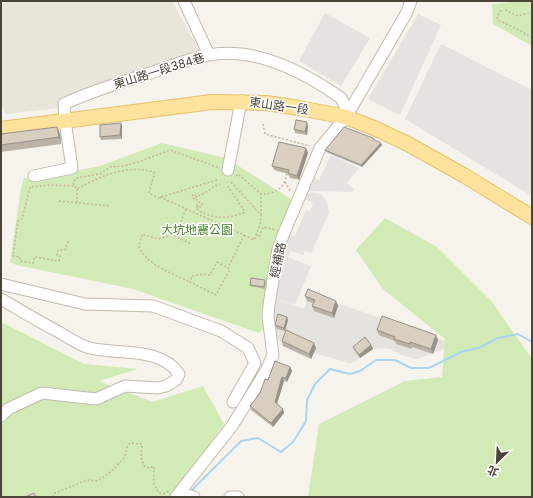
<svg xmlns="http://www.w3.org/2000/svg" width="533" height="498" font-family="Inter,'Noto Sans TC',sans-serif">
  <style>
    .residential { fill: #eae5da }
    .industrial { fill: #e6e2dd }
    .green { fill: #d2eab5 }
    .parking { fill: #e5e3e0 }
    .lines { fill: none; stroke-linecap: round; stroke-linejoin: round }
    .stream { stroke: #a9d4f2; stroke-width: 2 }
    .minor-casing { stroke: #c2bbae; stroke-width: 13 }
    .major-casing { stroke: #e6c16a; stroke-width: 16 }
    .path { stroke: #c4b79f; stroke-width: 1.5; stroke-dasharray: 2 2; stroke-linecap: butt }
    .minor { stroke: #fff; stroke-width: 11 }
    .major { stroke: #ffe39c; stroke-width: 14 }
    .wall { fill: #bab2a6 }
    .shaded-wall { fill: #979187 }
    .building { fill: #d8cfc1; stroke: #979187 }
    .labels { text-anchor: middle; stroke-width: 3; stroke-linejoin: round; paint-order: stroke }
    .street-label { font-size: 12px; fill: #4b4439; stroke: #fff }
    .park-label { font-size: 12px; fill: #4a7f2a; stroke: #fff }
  </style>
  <rect width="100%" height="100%" fill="#f6f3ec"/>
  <path class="residential" d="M7 1H172L200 52 61 99 59 108 6 114 1 105V4Z"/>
  <path class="industrial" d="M309 293 448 342 447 348 417 359 401 355 391 349 383 348 373 349 354 362 349 363 314 353 311 359 283 346 275 335 272 318 277 299 304 309Z"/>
  <path class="green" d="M521 1H532V46L493 24 492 4Z
    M162 143 226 158 294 201 275 247 261 314 263 329 259 333 133 289 16 265 10 262 21 188 24 178 33 179 100 166Z
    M385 218 437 247 492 302 532 359V497H308L319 424 405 381 442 377 445 339 383 289 356 250Z
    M3 323 84 364 138 369 99 381 152 402 203 386 224 424 172 497H1V326Z"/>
  <path class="parking" d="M325 13 370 38 341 86 299 61Z
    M418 14 441 25 400 115 368 99Z
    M441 44 532 90V196L405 119Z
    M331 155 359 168 347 183 354 189 352 192 307 191 313 177 319 180Z
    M306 192 320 194 327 201 329 213 311 253 305 251 303 255 291 251 288 257 311 266 295 305 272 297 283 252 290 234 295 236 306 210 310 211 313 203 303 198Z"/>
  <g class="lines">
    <path class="stream" d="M191 491 241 441 258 438 281 452 293 442 306 421 307 400 315 384 330 369 350 374 360 371 376 360H395L411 368H429L461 352 481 347 498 338 518 334 532 342"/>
    <g class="minor-casing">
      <path id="minor" d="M184 1 209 55
        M228 170 241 101
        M34 176 72 168 65 121 64 104C91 91 119 83 147 74 167 68 187 59 208 55 255 46 304 72 341 98L345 106 346 117
        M1 284 85 304 153 306 221 331 248 348 255 363 233 402
        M1 299C20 310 38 321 57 331 68 337 78 345 90 348 117 355 160 346 179 374L176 380 166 386 158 388 125 386 96 399 42 393 8 409 1 416
        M187 495 194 497
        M176 497 232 426 266 371 273 355 268 316 269 305 278 249 284 233 320 148 346 117 406 14 411 1
        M230 497H238"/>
    </g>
    <g class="major-casing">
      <path id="major" d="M1 129 212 102 266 103 299 108 346 117 374 128 408 144 465 176 532 217"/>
    </g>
    <path class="path" d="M501 10 497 17 498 20 521 31 532 38
      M505 10 518 16 532 12
      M263 124 265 134 310 146
      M236 176 238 174 261 194C277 194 284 188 287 173
      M217 180 158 198 149 193 154 175V172C126 164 101 176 77 189L73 184 76 178 100 174 110 167 124 166 141 161 170 150 220 168
      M231 182 261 215 260 225 254 240 244 235
      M285 182 291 192
      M77 189V202
      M197 196 195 199 192 197 193 194 197 196C206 194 211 187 220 184
      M160 197 244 235 228 268
      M196 199 198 202 202 203V206L200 207 197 205 198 202
      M59 201 111 206
      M198 206 196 208C210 220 229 219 245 212L227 185
      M186 209 175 236 191 244
      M261 215V194
      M176 234 158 239 142 234 139 247C148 266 172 273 190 282
      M256 235 259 237 263 227 277 230
      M68 241 65 250H58L57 255 60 256 59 261 34 257 33 263 20 261V257L13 256 18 221 22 219 30 187 51 185 73 186
      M217 262 230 269 216 295 190 282 192 276 204 274 210 275Z
      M37 497H40
      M52 497 55 493 87 480 98 481 113 470 125 457 127 447 130 443 142 444 141 457 144 466 149 468 154 466V484L159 493 163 494 169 491"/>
    <use href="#minor" class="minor"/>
    <use href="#major" class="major"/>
  </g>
  <path class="wall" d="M121 123 122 127V139L101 140 100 137Z
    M308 126 307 135 295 133 294 129Z
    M57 127 60 134 61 144 1 152V134Z
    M381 143 382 145 362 167 326 152 325 150Z
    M306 148 308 153 299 180 290 178 288 174 274 170 272 166Z
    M266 282 265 289 250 286V285Z
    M305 296 336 301 338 306 334 318 314 311 312 306 313 303 307 301Z
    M287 317 288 320 285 331 277 329 275 325Z
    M377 330 438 340 433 354 412 347V349L396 344 395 341 379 335Z
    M282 341 316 348 311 359 283 346Z
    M371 345 373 349 360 358 354 350 353 347Z
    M290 367 292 371 287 382 284 381 277 404 283 409 284 413 273 427 251 410 250 406 260 393 268 380Z"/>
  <path class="shaded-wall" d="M307 122 308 126 307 135 305 132Z
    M121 123 122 127V139L120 135Z
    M57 127 60 134 61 144 59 137Z
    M381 143 382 145 362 167 361 165Z
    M306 148 308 153 299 180 297 176Z
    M336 301 338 306 334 318 332 313Z
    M287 317 288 320 285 331 284 328Z
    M436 335 438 340 433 354 431 349Z
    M314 343 316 348 311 359 309 354Z
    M371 345 373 349 360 358 359 355Z
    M290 367 292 371 287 382 286 378Z
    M282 377 284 381 276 407 275 402Z
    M283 409 284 413 273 427 271 423Z"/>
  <path class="building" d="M296 120 307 122 305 132 294 129Z
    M121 123 120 135 100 137V125Z
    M57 127 59 137 1 145V134Z
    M344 127 373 138V139L381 143 361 165 325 150Z
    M279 142 306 148 297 176 288 173 289 170 272 166Z
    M251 278 265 280 264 287 250 285Z
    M308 289 336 301 332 313 312 306 315 300 305 296Z
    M278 314 287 317 284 328 275 325Z
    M382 316 436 335 431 349 410 342V344L394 339 395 337 377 330Z
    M286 330 314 343 309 354 282 341Z
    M365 337 371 345 359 355 353 347Z
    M275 361 290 367 286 378 282 377 275 402 283 409 271 423 250 406 260 393 265 379 268 380Z
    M34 493 36 497H25Z"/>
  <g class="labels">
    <g class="street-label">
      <text transform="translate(159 71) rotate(-17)" y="4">東山路一段384巷</text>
      <text transform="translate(279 106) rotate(8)" y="4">東山路一段</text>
      <text transform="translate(278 260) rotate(-78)" y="4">經補路</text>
    </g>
    <g class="park-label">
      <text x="197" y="234">大坑地震公園</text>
    </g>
  </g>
  <rect width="533" height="498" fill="none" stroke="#4b4439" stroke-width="4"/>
  <g transform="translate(497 462) rotate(204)" stroke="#ffffff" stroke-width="3" paint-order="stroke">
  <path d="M0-3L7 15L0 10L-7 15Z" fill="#4b4439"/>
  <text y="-6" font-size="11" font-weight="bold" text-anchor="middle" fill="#4b4439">北</text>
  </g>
</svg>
